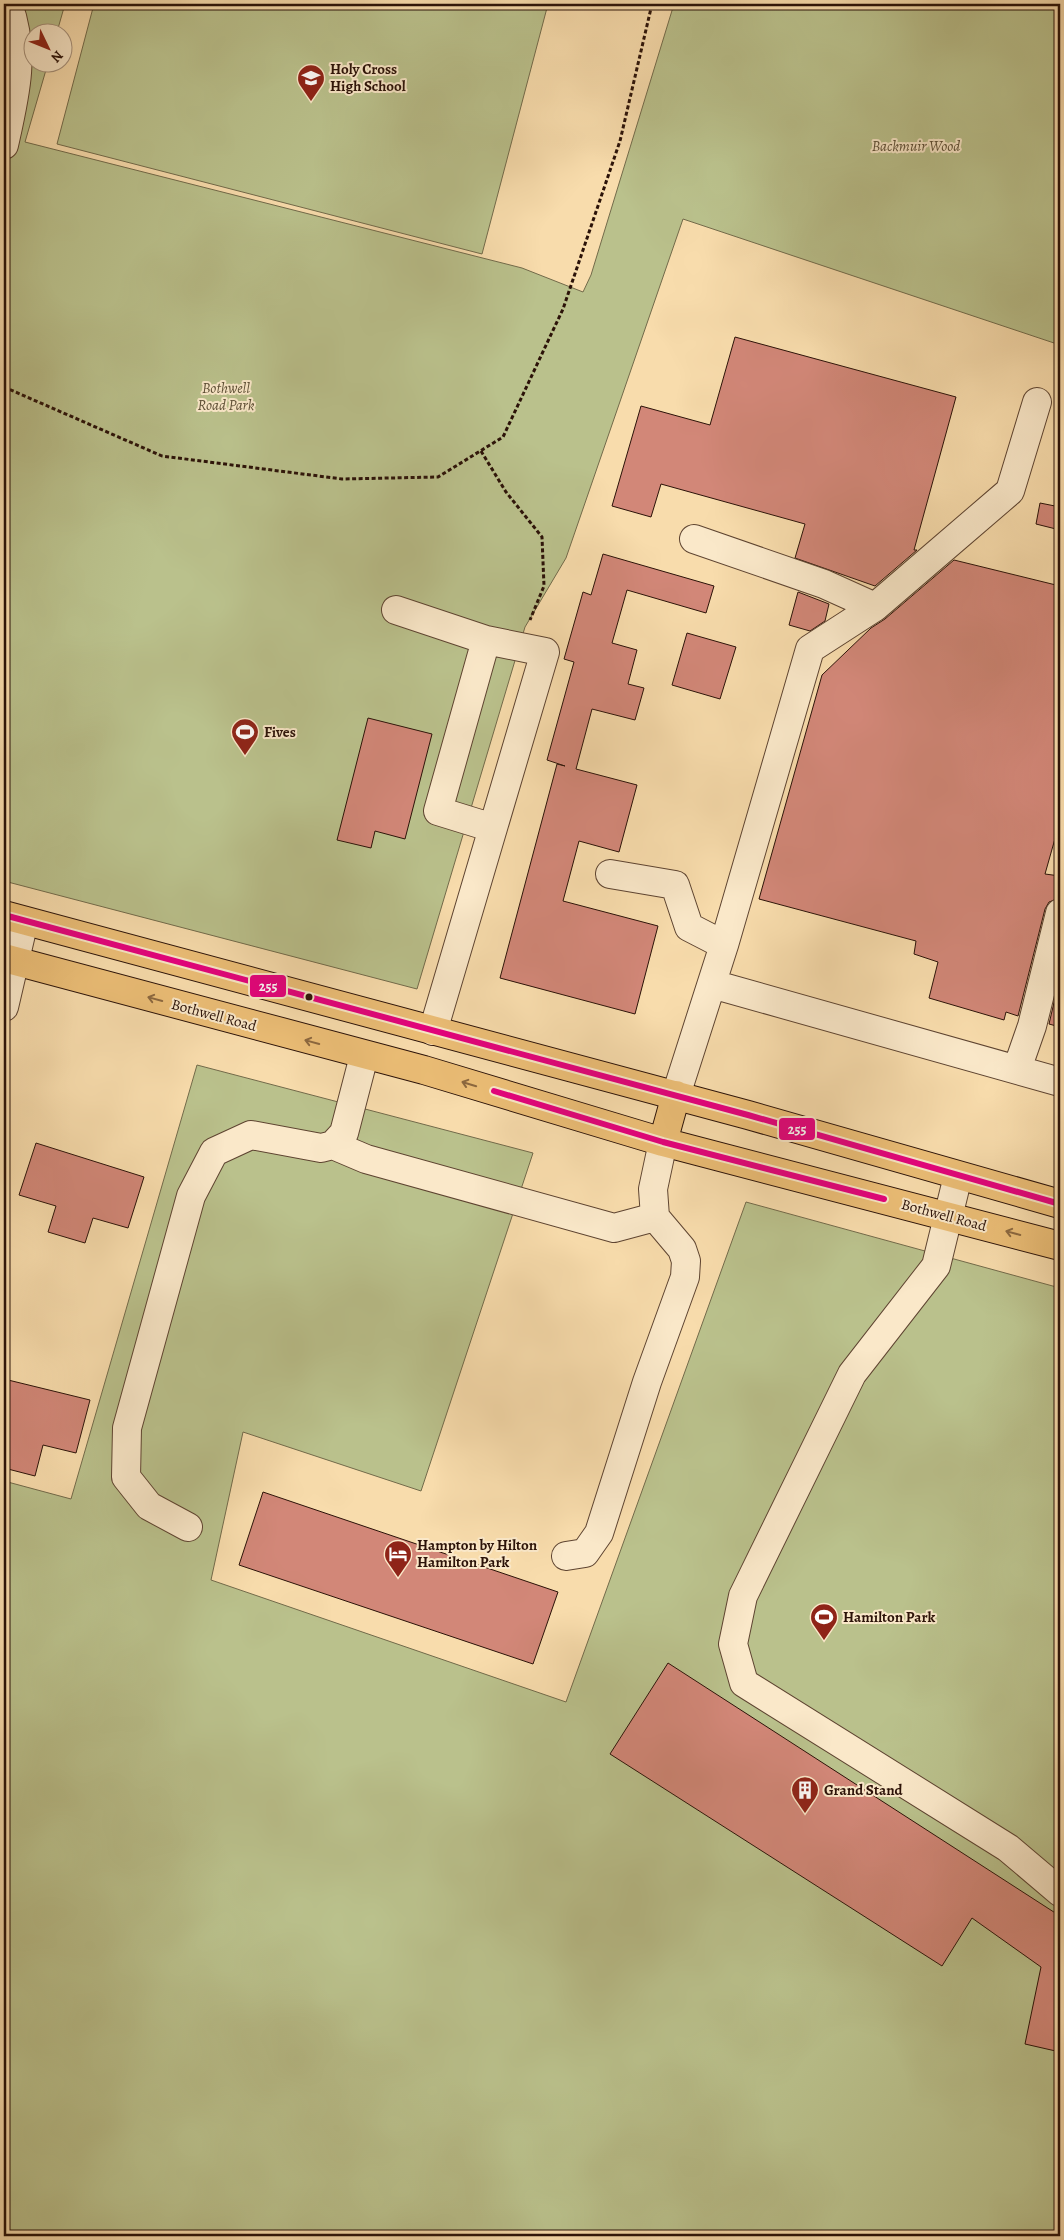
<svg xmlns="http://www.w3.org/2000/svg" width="1064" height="2240" font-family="Alegreya,serif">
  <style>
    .green { fill: #bac18c; stroke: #726a4a }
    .building { fill: #d28778; stroke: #2b1208 }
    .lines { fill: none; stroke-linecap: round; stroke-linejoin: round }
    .minor-casing { stroke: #5e4431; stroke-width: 30 }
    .major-casing { stroke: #2b1208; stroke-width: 30 }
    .path { stroke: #2b1208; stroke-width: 3; stroke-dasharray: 4 2.5; stroke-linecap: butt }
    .minor { stroke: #fae8c9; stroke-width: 28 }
    .major { stroke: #ecbe76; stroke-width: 28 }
    .bus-1-casing { stroke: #fae8c9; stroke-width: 10 }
    .bus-1 { stroke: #e5007d; stroke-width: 6 }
    .oneway { stroke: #8c683f }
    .bus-dot { fill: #2b1208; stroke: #fae8c9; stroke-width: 2 }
    .labels { text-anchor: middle; stroke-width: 4; stroke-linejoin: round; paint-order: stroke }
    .poi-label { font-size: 15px; font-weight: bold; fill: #2b1208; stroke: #fae8c9; text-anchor: start }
    .park-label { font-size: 15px; font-style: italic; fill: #5d4f36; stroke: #fae8c9 }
    .street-label { font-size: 15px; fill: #2b1208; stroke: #fae8c9 }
    .line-badge { stroke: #fae8c9; stroke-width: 2 }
    .badge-label { font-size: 14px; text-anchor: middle; font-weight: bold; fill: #fff }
  </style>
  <rect width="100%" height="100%" fill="#f8dcac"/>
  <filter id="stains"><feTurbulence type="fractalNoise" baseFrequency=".004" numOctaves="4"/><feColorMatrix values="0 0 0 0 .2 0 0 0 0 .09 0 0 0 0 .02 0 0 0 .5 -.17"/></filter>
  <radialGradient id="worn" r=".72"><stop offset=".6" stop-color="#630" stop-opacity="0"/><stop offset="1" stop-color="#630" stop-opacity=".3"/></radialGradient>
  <path class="green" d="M4 4H65L57 32H32V62L48 63 25 142 522 268 583 292 591 275 674 4H1060V345L683 219 566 558 525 627 417 989 4 881Z
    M94 4H548L482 254 57 144Z
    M197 1065 533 1153 421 1491 243 1432 211 1580 566 1702 746 1202 1060 1288V2236H4V1481L71 1499Z"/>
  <path class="building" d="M735 337 956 397 914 550H917L875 586 795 558 805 524 661 484 651 517 612 506 641 406 710 425Z
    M1040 503 1060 507V530L1036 524Z
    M603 554 714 586 706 613 627 590 612 643 637 650 628 684 644 688 635 720 592 709 576 769 637 785 619 852 579 841 563 901 658 926 635 1014 500 978 557 764 565 766 547 760 574 662 564 659 583 592 591 595Z
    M954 560 1060 586V821L1045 874 1060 876V898L1049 902 1045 909 1018 1016 1006 1012 1004 1020 929 998 938 962 914 954 916 941 759 899 822 675 871 628 885 619Z
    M798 592 829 604 825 621 810 631 789 625Z
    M687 633 736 647 720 699 672 685Z
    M368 718 432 734 405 839 375 831 371 848 337 840Z
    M1060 977V1027L1049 1024Z
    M36 1143 144 1177 128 1228 93 1218 85 1243 48 1232 56 1206 19 1195Z
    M4 1379 90 1400 76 1453 43 1445 35 1476 4 1468Z
    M263 1492 558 1592 533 1664 239 1565Z
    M668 1663 1060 1916V2052L1025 2044 1041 1967 972 1918 942 1966 610 1754Z"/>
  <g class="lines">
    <g class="minor-casing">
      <path id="minor" d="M4 145C15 96 26 53 8 4
        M694 539 824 584 875 607
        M396 610 486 640 438 811 493 828
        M610 874 675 885 689 927 724 945
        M712 984 1060 1082
        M4 1007 24 921
        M433 1031 545 652 486 640
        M1017 1069 1032 1026 1060 913
        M676 1095 724 945 810 649 875 607 1010 491 1037 402
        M333 1145 366 1159 614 1228 655 1217
        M958 1176 936 1266 852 1374 743 1596 733 1644 744 1683 1008 1848 1060 1892
        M188 1527 149 1506 126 1477 127 1428 191 1196 214 1152 251 1135 321 1148 333 1145 344 1133 364 1056
        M566 1556 585 1553 599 1533 647 1382 685 1277 686 1261 682 1249 655 1217 653 1189 663 1142"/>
    </g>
    <g class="major-casing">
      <path id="major" d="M4 915 748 1115 1060 1204
        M4 958 424 1070 663 1142 1060 1246
        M663 1142 676 1095"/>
    </g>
    <path class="path" d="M4 387 162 456 342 479 438 477 503 437 563 309 620 141 652 4
      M481 451 506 492 542 537 544 586 530 620"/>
    <use href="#minor" class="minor"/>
    <use href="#major" class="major"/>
    <g class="bus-1-casing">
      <path id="bus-1" d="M4 915 748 1115 1060 1204
        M494 1091 663 1142 884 1199"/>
    </g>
    <use href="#bus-1" class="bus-1"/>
  </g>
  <defs><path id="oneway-shaft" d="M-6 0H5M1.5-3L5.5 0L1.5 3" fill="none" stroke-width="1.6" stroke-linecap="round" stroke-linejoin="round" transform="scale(1.25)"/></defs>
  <g class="oneway">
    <use href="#oneway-shaft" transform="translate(155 999) rotate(-165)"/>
    <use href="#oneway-shaft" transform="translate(312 1042) rotate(-165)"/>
    <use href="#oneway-shaft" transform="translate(469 1084) rotate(-163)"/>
    <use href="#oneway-shaft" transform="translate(1013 1233) rotate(-165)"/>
  </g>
  <defs>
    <g id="school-pin" transform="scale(1.4375)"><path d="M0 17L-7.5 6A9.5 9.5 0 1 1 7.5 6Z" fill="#8f2418" stroke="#fae8c9"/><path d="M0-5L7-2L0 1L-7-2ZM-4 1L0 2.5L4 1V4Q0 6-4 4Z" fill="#fff"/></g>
    <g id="stadium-pin" transform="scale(1.4375)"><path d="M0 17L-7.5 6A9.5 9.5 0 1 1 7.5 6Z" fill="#8f2418" stroke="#fae8c9"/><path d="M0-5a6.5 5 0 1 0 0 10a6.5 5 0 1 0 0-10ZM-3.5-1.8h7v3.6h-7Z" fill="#fff"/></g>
    <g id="hotel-pin" transform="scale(1.4375)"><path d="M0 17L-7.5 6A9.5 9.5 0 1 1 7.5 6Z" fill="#8f2418" stroke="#fae8c9"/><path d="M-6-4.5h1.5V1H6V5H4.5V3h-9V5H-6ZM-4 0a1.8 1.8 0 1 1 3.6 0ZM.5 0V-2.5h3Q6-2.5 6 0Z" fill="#fff"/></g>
    <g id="building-pin" transform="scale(1.4375)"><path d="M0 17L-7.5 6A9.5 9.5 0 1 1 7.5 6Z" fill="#8f2418" stroke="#fae8c9"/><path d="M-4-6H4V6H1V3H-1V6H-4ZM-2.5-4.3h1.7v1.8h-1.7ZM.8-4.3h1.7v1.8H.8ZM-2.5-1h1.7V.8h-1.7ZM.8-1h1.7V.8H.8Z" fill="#fff"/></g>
  </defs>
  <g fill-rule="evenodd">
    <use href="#school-pin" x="311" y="78"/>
    <use href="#stadium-pin" x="245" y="732"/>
    <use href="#hotel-pin" x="398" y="1554"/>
    <use href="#stadium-pin" x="824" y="1617"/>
    <use href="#building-pin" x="805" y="1790"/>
  </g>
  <circle class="bus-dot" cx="309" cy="997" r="4.5"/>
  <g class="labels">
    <g class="poi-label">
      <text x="330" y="74">Holy Cross<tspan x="330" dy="17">High School</tspan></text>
      <text x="264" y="737">Fives</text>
      <text x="417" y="1550">Hampton by Hilton<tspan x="417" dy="17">Hamilton Park</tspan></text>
      <text x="843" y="1622">Hamilton Park</text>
      <text x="824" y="1795">Grand Stand</text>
    </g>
    <g class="park-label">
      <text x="916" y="151">Backmuir Wood</text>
      <text x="226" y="393">Bothwell<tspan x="226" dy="17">Road Park</tspan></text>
    </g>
    <g class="street-label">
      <text transform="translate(214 1015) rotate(15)" y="5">Bothwell Road</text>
      <text transform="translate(944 1215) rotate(15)" y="5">Bothwell Road</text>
    </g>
  </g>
  <g class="line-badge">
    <rect x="249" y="974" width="38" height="24" rx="5" fill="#e5007d"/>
    <rect x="778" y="1117" width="38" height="24" rx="5" fill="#e5007d"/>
  </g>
  <g class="badge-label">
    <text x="268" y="991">255</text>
    <text x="797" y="1134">255</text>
  </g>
  <rect width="1064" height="2240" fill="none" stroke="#f8dcac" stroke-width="20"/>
  <rect x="5" y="5" width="1054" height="2230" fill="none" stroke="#2b1208" stroke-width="2.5"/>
  <rect x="10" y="10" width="1044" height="2220" fill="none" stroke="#2b1208"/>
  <g transform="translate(48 48) rotate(133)"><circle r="24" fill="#fae8c9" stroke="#a7927c"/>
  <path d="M0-4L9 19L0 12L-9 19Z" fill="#8f2418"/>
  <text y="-8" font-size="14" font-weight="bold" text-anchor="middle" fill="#2b1208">N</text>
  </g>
  <rect width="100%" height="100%" filter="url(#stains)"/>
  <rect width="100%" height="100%" fill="url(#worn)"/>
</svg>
